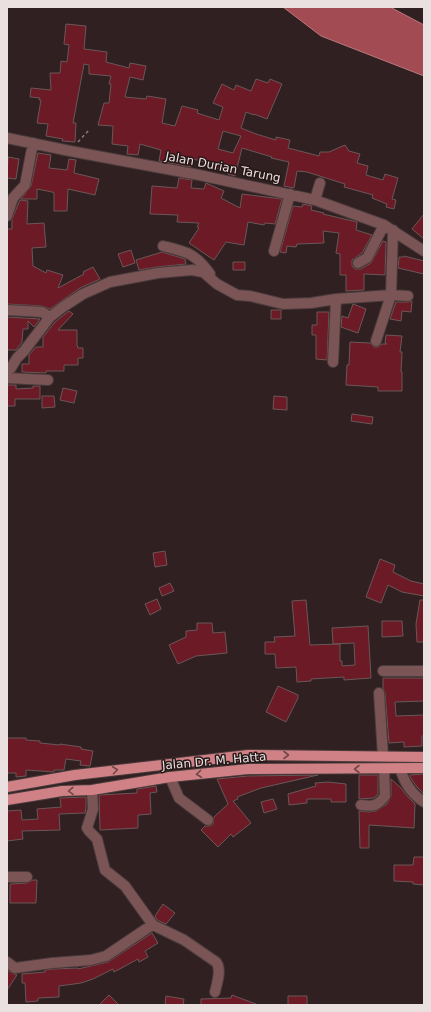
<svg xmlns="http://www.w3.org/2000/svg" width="431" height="1012" font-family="'DejaVu Sans',sans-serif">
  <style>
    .water { fill: #a34b53; stroke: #b9787d }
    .building { fill: #6d1a27; stroke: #6a5757; fill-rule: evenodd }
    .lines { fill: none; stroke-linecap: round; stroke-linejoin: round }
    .minor-casing { stroke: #4a3b3c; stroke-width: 12 }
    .major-casing { stroke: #4a3b3c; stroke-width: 12 }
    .path { stroke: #887b7b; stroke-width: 1.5; stroke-dasharray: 3 3; stroke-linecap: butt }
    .minor { stroke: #7b5455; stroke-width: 10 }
    .major { stroke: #d08185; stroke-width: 10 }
    .oneway { stroke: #724748 }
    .labels { text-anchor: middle; stroke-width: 3; stroke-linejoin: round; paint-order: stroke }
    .street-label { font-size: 12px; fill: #ebe0e0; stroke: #261717 }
  </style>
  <rect width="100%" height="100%" fill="#302021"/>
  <path class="water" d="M283 7H390L424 25V76L321 36Z"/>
  <path class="building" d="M66 24 86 26 84 49 107 52 106 62 129 68 130 63 146 66 143 80 130 77 125 97 146 99 147 96 166 99 162 123 175 126 182 106 198 110 197 113 219 120 223 107 213 103 222 84 234 90 236 85 251 91 256 79 268 83 270 79 282 84 267 119 254 114V115L246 112 241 128 256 134 276 140V137L290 140 288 148 319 156 320 152H329L345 145 349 151 360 154 357 163 368 166 366 175 383 180 385 174 398 178 392 199 396 200 394 209 386 207 387 204 372 198 373 195 344 187 345 184 307 172 297 171 294 188 284 186 289 162 271 158 272 157 242 148 235 176 228 174V171L215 168 216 165 193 159 191 167 159 161 161 150 140 144 138 155 127 154 128 146 112 144 113 126 98 125 104 103H109L111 84H109L111 76 89 74V65L84 64 73 123H76L75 142 62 141 63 139 46 136 48 124 37 123 41 100H39L40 98 30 97 31 88 51 90 50 73H60L61 61 67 62 69 45 64 44ZM223 131 241 136 233 153 218 149Z
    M38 153 51 155 49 168 67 170 69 159 76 160 74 173 99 179 95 195 68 189 67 211H54V193L52 192 37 189V199H21L31 186Z
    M8 157 19 159 16 179 7 178Z
    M179 178 192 180 191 188 204 189 206 183 224 191 221 198 240 208 242 194 282 199 275 224 265 223 264 225 248 222 244 245 226 242 214 260 189 243 199 228 197 227 199 223 177 222 178 215 150 214 152 186 177 188Z
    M20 200 28 201 27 224 44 223 46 247 32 248 33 266 46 273 47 270 63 275 58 288 84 274 83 272 93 267 100 279 80 288 50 309 42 306 7 304V229H12V219Z
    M303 204 312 206 311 210 324 213 323 214 357 222 356 230 372 235 362 253 352 260V266L355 269H361L371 263 383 241 386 242 385 275 364 274V290L346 291V275H340V254L336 253 339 233 323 231 324 243 297 244 296 247 287 246 286 253 280 252 293 206 302 207Z
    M424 214V239L412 229Z
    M131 250 135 263 123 267 118 254Z
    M162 252 185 259 186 264 157 267 139 270 136 260Z
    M404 256 424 261V274L398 268 399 257H404Z
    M233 262H245V270H233Z
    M412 301 411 312 402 311 401 321 390 319 396 302H408Z
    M353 304 366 309 358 333 341 327 342 316 348 318Z
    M271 310H281V319H271Z
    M69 311 73 314 58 330H77V345L78 348H83V358H78V365H64V371H46V373L22 372V364H29V355L36 347H43V337L55 322Z
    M317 312H329L327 360 316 359V335H312V325H317Z
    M7 317 40 319 34 327 28 321V329H23L22 342 16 350H7Z
    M386 335 402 336 400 352H402L401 372H402V391H378V387L346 385 347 365H349L350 342 370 343 374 347H378L382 344H387L385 343Z
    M7 385H16V389L33 388V386H40V399H15V406H7Z
    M63 388 77 391 74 403 60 400Z
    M42 396H54L55 407 42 408Z
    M274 396 287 397V410L273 409Z
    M352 414 373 417 372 424 351 421Z
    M165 551 167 565 155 567 153 553Z
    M380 559 395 565 393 572 411 581 424 584V596L402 592 388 585 381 603 366 597Z
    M170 583 174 591 162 596 159 588Z
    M157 599 161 609 150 615 145 604Z
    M306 600 310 645 340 644V661H342V666L355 665 354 643 333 644 332 628 368 626 371 678 344 680V677L311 679V681L297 682 296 667 276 668 275 654H265V642H275L274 637 295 636 292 601Z
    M420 600H424V642H417L416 624Z
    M382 621H402L403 636 382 637Z
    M197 623H212L213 633 225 632 227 653 196 656 178 664 169 645 186 637V631L197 630Z
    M383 678H424V701L395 702 396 716 424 715V736H422V746L404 747V742L389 743 385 693 383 688Z
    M278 686 298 695V698L286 722 266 712Z
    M7 738H26V740L40 741V743L60 745V744L81 747V749L93 751 90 766 80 765 81 761 66 759 64 770H54V772L26 770V776L16 777V773H7Z
    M424 774V794L417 787 410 777V775Z
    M318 775 261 788 237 797 238 799 233 801 251 823 233 837 231 834 218 847 201 830 205 826H210L213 824 214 817 228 804 217 779 248 776Z
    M359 775H378V794L374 798 359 799Z
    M391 779 401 788 407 796 415 804 414 828 369 825V848H360L359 811 369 812 376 811 387 804 391 796Z
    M328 782 346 784V802H331V799H307V803L289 805 288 794 316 786 315 783Z
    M156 786 157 792 150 793 151 814 138 815V828L100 830 99 795 137 793V789Z
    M86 797V808L85 813 59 814 60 830 22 831 23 839 7 841V811L21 810 22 820 38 819 37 809 61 807 60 798Z
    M273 799 277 809 264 813 261 802Z
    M414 857H424V885L413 884V882L394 881V865H413Z
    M33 880H37L36 903H10V884L27 883Z
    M163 904 175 913 166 924 157 920 155 916Z
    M152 933 158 943 145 951 148 957 139 962 138 959 114 972 113 969 93 979 81 983 59 986V997L38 998V1001L26 1002 25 983H22V974L45 972V970L53 969 78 968V969L108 962Z
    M7 970 12 973 17 975 7 990Z
    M109 995 119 1005H99Z
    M232 995 256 1004V1005H201V999L231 998Z
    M166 996 184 999 183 1005H165Z
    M288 996H307V1005H288Z"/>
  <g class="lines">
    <g class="minor-casing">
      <path id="minor" d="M7 138 70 151 199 175 315 200 384 225 424 251
        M315 200 320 183
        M7 216 13 198 25 185 33 143
        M163 246C187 252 195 253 210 274
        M274 251 290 194
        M358 263 367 258 384 225
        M7 310 42 312 50 317
        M376 341 391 295 393 230
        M333 362 336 299
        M7 370 11 368 17 358 24 351 50 317 63 307 83 294 110 282 158 273 192 270 203 272 217 284 237 295 250 296 283 304 311 303 336 299 391 295 408 296
        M7 378 48 380
        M383 671H424
        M379 693 383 756
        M400 768C404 782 411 794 424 802
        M170 777 179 798 208 820
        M92 790 93 809 87 828 89 831 97 839 105 870 125 886 153 925 184 940 216 962C222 969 217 983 215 992
        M361 805C374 807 377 806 385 796L384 769
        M7 877H27
        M7 962 15 968 52 963 91 960 106 956 146 929 153 925"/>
    </g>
    <g class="major-casing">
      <path id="major" d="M7 787 75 775 248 755 424 757
        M7 800 62 791 92 790 170 777 248 769 424 768"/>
    </g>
    <path class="path" d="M78 142 89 130"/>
    <use href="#minor" class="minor"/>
    <use href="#major" class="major"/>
  </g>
  <defs><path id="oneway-chevron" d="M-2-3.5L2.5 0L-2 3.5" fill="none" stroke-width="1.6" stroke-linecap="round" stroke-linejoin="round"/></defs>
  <g class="oneway">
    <use href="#oneway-chevron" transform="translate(286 755)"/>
    <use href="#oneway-chevron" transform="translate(357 769) rotate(-180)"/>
    <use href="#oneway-chevron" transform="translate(115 770) rotate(-7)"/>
    <use href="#oneway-chevron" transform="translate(199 774) rotate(174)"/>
    <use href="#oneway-chevron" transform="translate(71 791) rotate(178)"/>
  </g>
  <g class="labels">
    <g class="street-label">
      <text transform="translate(223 167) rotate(11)" y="4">Jalan Durian Tarung</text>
      <text transform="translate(214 761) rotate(-5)" y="4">Jalan Dr. M. Hatta</text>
    </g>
  </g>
  <rect width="431" height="1012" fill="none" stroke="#ebe0e0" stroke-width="16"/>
</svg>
